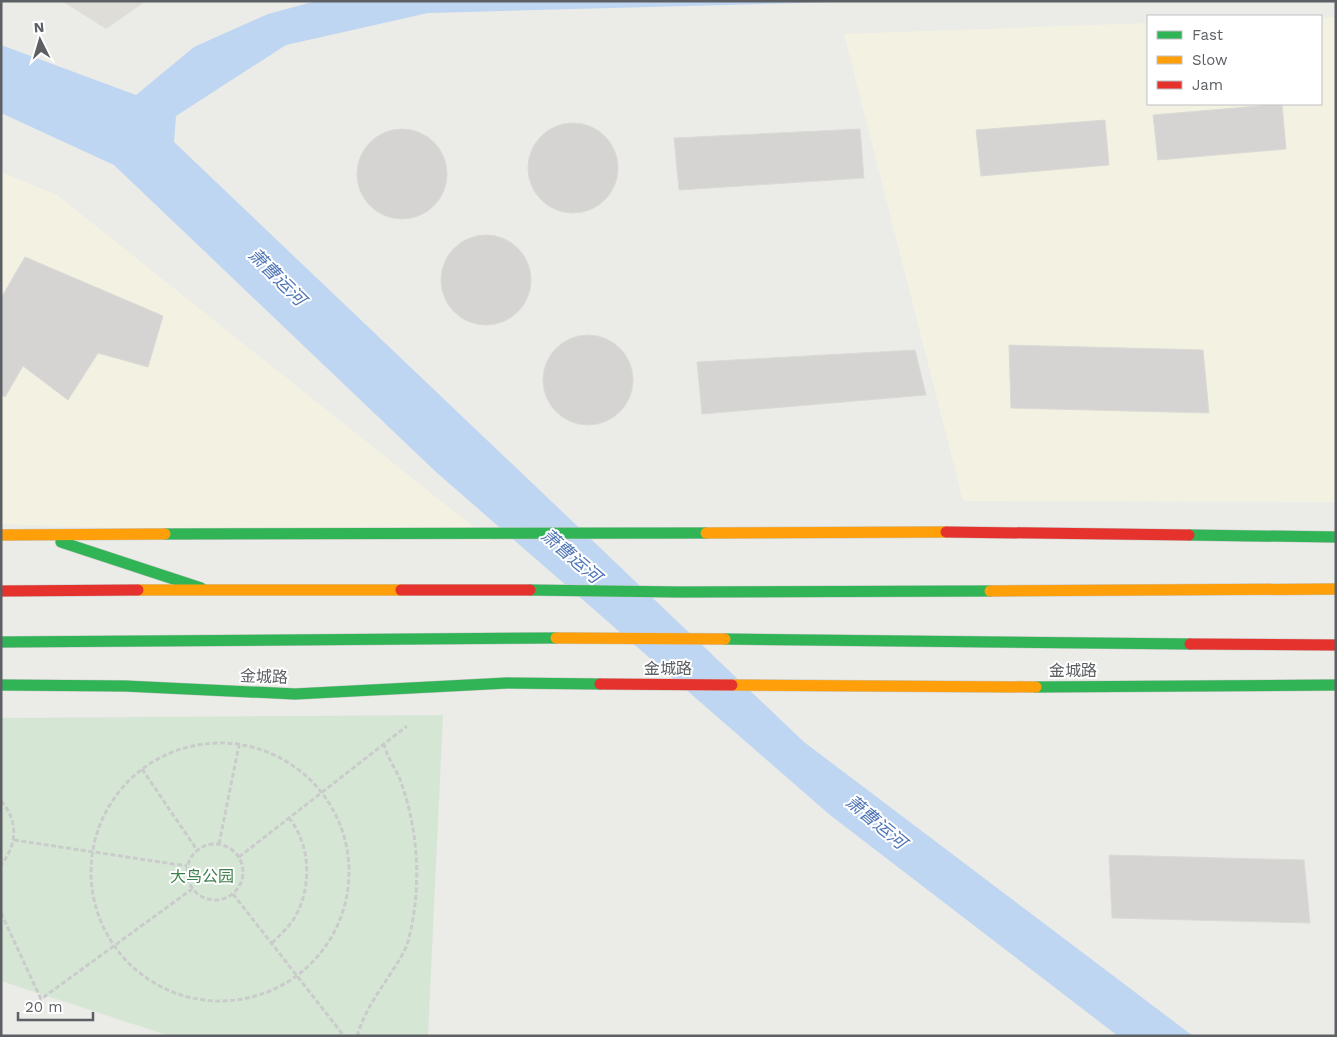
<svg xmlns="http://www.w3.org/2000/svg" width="1337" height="1037" font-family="'Work Sans','Noto Sans SC',sans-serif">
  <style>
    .commercial { fill: #f3f2e2 }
    .education { fill: #deddd7 }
    .green { fill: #d6e6d5 }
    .water { fill: #bfd6f2 }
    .building { fill: #d5d4d2; stroke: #dadad6 }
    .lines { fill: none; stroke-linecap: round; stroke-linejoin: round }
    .fast-casing { stroke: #c6c7c7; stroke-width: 12 }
    .slow-casing { stroke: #c6c7c7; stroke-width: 12 }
    .jam-casing { stroke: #c6c7c7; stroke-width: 12 }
    .path { stroke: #c9ccca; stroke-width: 3; stroke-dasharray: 5 2.5; stroke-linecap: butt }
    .fast { stroke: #30b455; stroke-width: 11 }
    .slow { stroke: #ff9f0a; stroke-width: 11 }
    .jam { stroke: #e5322d; stroke-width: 11 }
    .labels { text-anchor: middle; stroke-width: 4; stroke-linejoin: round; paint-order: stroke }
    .street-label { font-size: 16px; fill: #5c5f63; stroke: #fff }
    .park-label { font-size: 16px; fill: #3e8049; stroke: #fff }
    .water-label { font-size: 18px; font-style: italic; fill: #5177b6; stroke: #fff }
  </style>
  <rect width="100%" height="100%" fill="#ebebe7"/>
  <path class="commercial" d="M1336 17V502L963 501 844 34 1148 23V104H1321V18Z
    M1 172 57 195 491 541 1 524Z"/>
  <path class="education" d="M62 1H146L106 29Z"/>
  <path class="green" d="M443 715 428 1036H170L1 981V718Z"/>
  <path class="water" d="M316 1H870L428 13 286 45 176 116 174 142 804 742 1193 1036H1118L830 815 436 472 114 165 1 113V45L136 95 194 47 268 14Z"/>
  <path class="building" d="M1282 104 1286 149 1158 160 1153 115Z
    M1105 120 1109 165 981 176 976 130Z
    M528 168a45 45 0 1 1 90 0a45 45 0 1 1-90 0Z
    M357 174a45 45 0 1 1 90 0a45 45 0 1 1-90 0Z
    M860 129 864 178 679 190 674 138Z
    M441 280a45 45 0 1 1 90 0a45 45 0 1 1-90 0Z
    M25 257 163 316 148 367 98 353 68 400 23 366 5 397 1 395V298Z
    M543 380a45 45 0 1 1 90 0a45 45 0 1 1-90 0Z
    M1009 345 1203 350 1209 413 1011 408Z
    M915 350 926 395 702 414 697 362Z
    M1109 855 1304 860 1310 923 1112 918Z"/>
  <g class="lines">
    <g class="fast-casing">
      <path id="fast" d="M165 534 706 533
        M1189 535 1336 537
        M61 542 201 588
        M530 590 678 592 990 591
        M725 639 1190 644
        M1 642 556 638
        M1 685 125 686 295 694 507 683 600 684
        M1036 687 1336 685"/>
    </g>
    <g class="slow-casing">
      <path id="slow" d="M706 533 946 532
        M1 535 165 534
        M138 590H401
        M990 591 1336 589
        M556 638 725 639
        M732 685 1036 687"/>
    </g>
    <g class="jam-casing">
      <path id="jam" d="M946 532 1189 535
        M401 590H530
        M1 591 138 590
        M1190 644 1336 645
        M600 684 732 685"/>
    </g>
    <path class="path" d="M91 872a129 129 0 1 1 258 0a129 129 0 1 1-258 0Z
      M142 769 197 850
      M1 801C19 821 17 845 1 865
      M14 840 187 866
      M187 872a28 28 0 1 1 56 0a28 28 0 1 1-56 0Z
      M219 844 239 745
      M239 857 407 726
      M233 894 344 1036
      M1 913 41 999 192 889
      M272 943C280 935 289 927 295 917 312 887 311 845 289 818
      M357 1036C364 1012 378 993 391 973 395 966 400 960 403 953 408 945 410 934 412 924 421 877 417 827 401 782 396 768 388 760 384 744"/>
    <use href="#fast" class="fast"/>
    <use href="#slow" class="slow"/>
    <use href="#jam" class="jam"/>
  </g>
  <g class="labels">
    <g class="street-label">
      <text x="668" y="674">金城路</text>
      <text x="1073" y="676">金城路</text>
      <text transform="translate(264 676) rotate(2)" y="6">金城路</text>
    </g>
    <g class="park-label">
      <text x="202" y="882">大鸟公园</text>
    </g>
    <g class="water-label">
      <text transform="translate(277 277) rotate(45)" y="6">萧曹运河</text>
      <text transform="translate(571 556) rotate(41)" y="6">萧曹运河</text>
      <text transform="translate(876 822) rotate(40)" y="6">萧曹运河</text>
    </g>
  </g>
  <rect width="1337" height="1037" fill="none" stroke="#5c5f63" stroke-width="5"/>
  <rect x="1147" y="15" width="175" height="90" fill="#ffffff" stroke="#bebfc1"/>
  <rect x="1157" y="31" width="25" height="8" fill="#30b455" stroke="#bebfc1"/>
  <text x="1192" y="40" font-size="15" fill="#5c5f63">Fast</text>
  <rect x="1157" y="56" width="25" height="8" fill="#ff9f0a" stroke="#bebfc1"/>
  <text x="1192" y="65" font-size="15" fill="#5c5f63">Slow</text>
  <rect x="1157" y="81" width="25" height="8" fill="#e5322d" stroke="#bebfc1"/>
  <text x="1192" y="90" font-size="15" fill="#5c5f63">Jam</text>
  <g transform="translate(40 40) rotate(355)" stroke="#ffffff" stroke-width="4" paint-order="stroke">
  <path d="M0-4L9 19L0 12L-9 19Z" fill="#5c5f63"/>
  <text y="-8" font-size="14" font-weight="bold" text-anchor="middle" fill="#5c5f63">N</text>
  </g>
  <path d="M18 1012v8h75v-8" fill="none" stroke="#5c5f63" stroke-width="2.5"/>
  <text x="25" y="1012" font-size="15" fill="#5c5f63" stroke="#ffffff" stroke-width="4" paint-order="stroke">20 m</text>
</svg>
